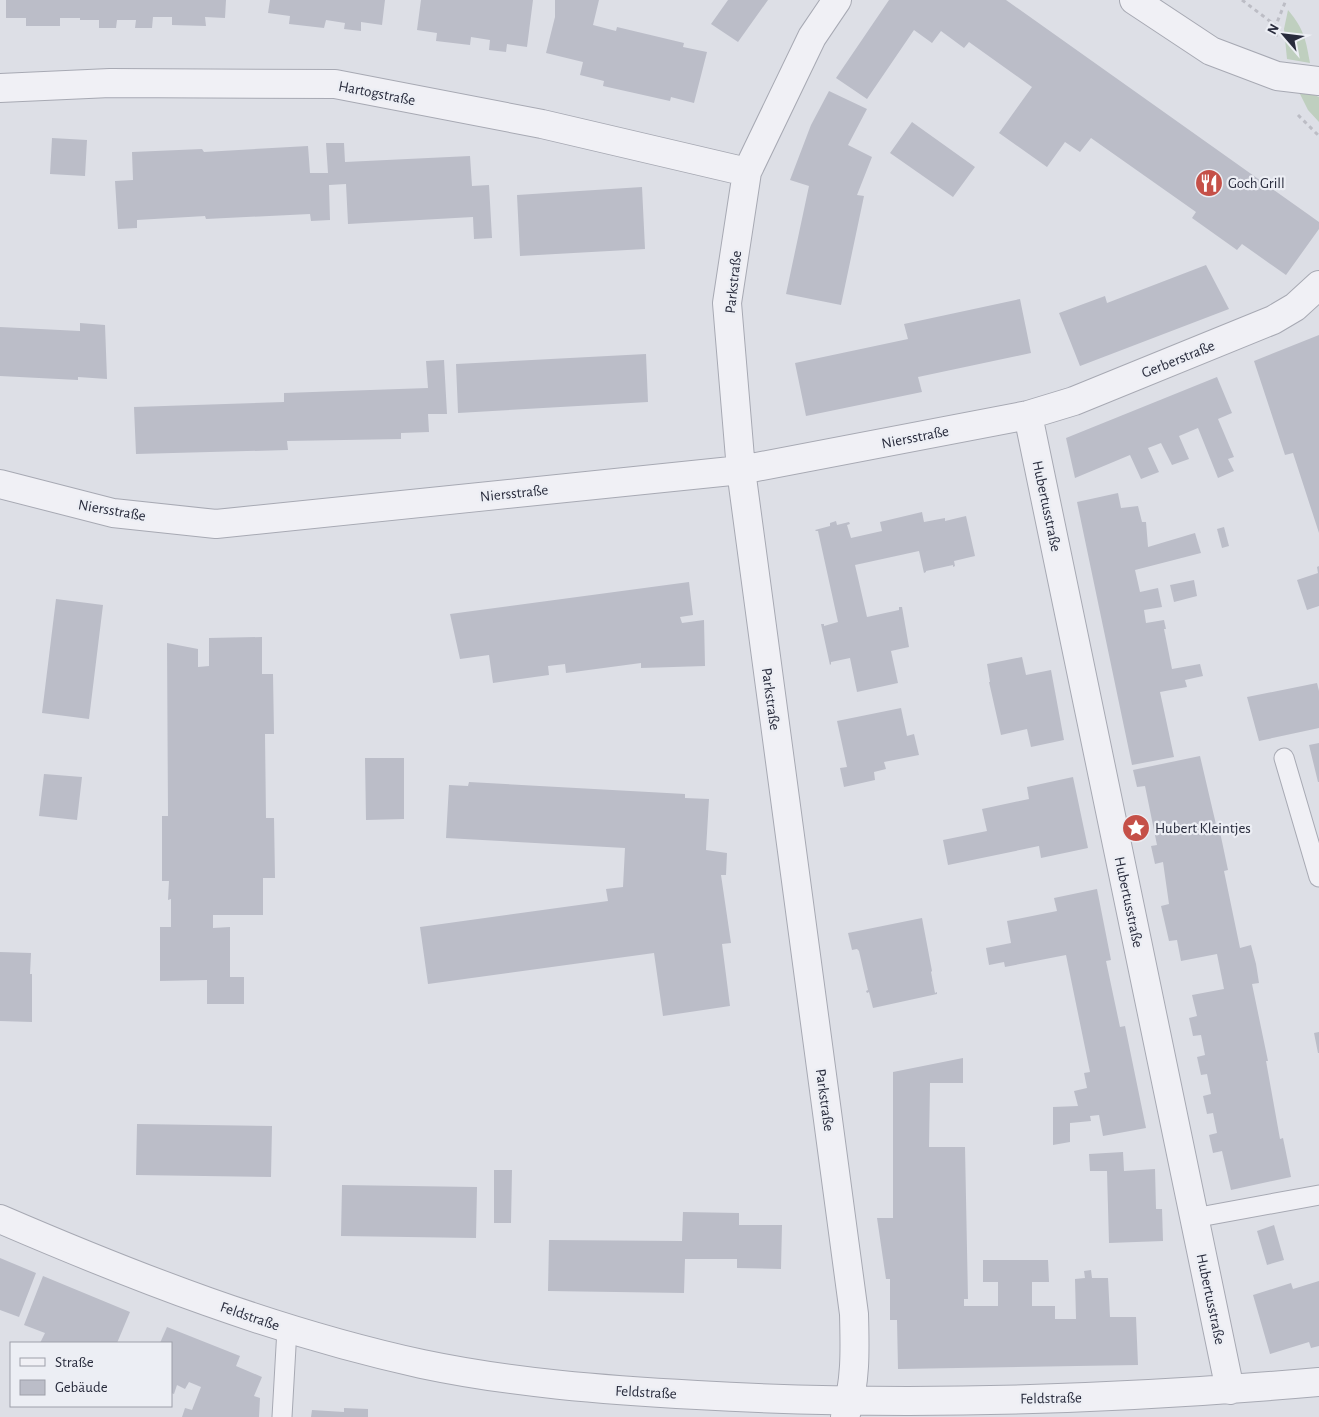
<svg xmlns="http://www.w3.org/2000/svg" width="1319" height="1417" font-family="'Alegreya Sans',sans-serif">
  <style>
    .green { fill: #bfcfbf }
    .building { fill: #bbbdc8 }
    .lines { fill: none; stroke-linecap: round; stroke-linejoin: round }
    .service-casing { stroke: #a7a9b3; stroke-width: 21 }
    .minor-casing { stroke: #a7a9b3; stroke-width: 30 }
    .path { stroke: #bcbdc5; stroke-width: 3; stroke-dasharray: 4 4; stroke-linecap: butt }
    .service { stroke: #f0f0f5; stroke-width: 19 }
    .minor { stroke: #f0f0f5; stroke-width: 28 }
    .labels { text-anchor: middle; stroke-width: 4.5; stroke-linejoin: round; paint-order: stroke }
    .street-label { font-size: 15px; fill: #282b3c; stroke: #eceef4 }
    .poi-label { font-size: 15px; fill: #282b3c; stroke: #eceef4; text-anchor: start }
  </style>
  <rect width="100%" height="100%" fill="#dddfe6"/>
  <path class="green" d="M1288 10C1304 29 1306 40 1310 63L1287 59 1284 29Z
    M1297 88 1319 97V122L1308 110Z"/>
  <path class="building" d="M6 0H226L225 18 205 17 206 26 172 25V17H153L152 28H135L136 20H117L116 28H99V20H80V18H60V26H26V18H6Z
    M270 0H385L382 25 361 22V31L344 29 345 23 326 20 324 28 289 24 290 16 268 13Z
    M421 0H533L527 47 507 44 506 52 489 50 490 40 471 37 470 45 436 41 437 33 417 30Z
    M555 0H599L593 25 616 31 617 27 684 43 683 47 707 52 694 103 671 97 670 101 603 86 604 81 580 75 583 62 546 53 555 17Z
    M728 0H768L738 42 711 24Z
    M889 0H1006L1319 222V229L1286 275 1242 244 1237 250 1192 218 1196 212 1091 138 1080 152 1065 142 1047 167 999 133 1032 87 969 42 964 48 941 31 932 43 914 30 867 99 836 78Z
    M829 91 867 109 848 145 872 157 857 195 864 196 841 305 786 294 809 186 790 180 811 125Z
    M912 122 975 167 953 197 890 153Z
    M52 138 87 140 85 176 50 174Z
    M326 143H344L345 162 470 156 472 186 489 185 492 238 474 239 473 217 348 224 346 184 329 185 330 220 311 221 310 214 206 219 205 216 137 220V228L118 229 115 181 133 180 132 152 202 149 204 152 308 146 310 173H328Z
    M642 187 645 249 520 256 517 195Z
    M1206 265 1229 309 1080 366 1059 313 1105 296 1107 303Z
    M1020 299 1031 353 918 377 922 392 806 416 795 363 908 339 904 324Z
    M80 323 105 325 107 379 78 377V380L0 376V327L80 331Z
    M1319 335V533L1293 453 1285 455 1254 361Z
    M646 354 648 402 458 413 456 364Z
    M444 360 447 414H428L429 432 401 433V439L287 441 288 450 136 454 134 407 284 402V393L428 388 426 361Z
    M1217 377 1232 413 1218 419 1234 457 1228 459 1234 471 1218 478 1198 428 1179 436 1189 459 1172 465 1161 443 1148 448 1159 472 1141 479 1130 455 1075 478 1066 438Z
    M1118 493 1121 508 1138 506 1142 522H1146L1148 547 1195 533 1201 553 1135 570 1140 592 1158 588 1162 607 1144 610 1146 623 1164 620 1166 629H1164L1172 669 1200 664 1203 676 1185 680 1187 687 1160 692 1174 757 1132 765 1077 502Z
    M922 512 924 522 945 518V521L966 516 975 556 954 561 955 566 953 567V565L926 571V572L924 573 919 551 855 565 867 617 899 610V607H902L909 647 891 651 898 683 857 692 850 658 831 662V664L830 665 821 624H824V626L838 622 818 531H816L815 530 830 526V523L836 521 837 525 849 522 850 524 847 525 851 538 882 531 880 522Z
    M1224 527 1229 546 1222 548 1217 529Z
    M1319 566V606L1307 610 1297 580 1318 573 1317 567Z
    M1194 580 1197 596 1174 602 1170 585Z
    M689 582 693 615 680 617 682 623 704 620 705 666 641 668V663L566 673 565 664 548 666 549 675 493 683 489 655 460 659 450 614Z
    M56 599 103 605 89 719 42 713Z
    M262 637V674H273L274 734H265L266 818H274L275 878H263V915H213V928L230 927V977H244V1004H207V980L160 981V927H171V899L168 900 169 881H162V816H168L167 643 198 649V667L209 666V638Z
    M1022 657 1026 675 1051 670 1064 740 1031 747 1027 729 1001 735 989 682H990L987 664Z
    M1317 683 1319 691V728L1259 741 1247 697Z
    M901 708 907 736 914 734 919 755 884 762 886 769 874 772 875 780 844 787 840 768 847 767 837 721Z
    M1319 743V782H1318L1309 745Z
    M1200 756 1218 833 1220 832 1228 870 1224 871 1240 948 1251 945 1256 964 1259 983 1252 984 1268 1061H1266L1280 1139 1283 1138 1291 1177 1231 1190 1222 1151 1213 1153 1209 1135 1217 1133 1213 1113 1207 1114 1203 1096 1211 1094 1207 1074 1201 1075 1197 1057 1205 1055 1201 1035 1193 1036 1189 1018 1197 1016 1192 995 1224 989 1217 954 1181 961 1177 940 1169 941 1161 906 1169 904 1163 862 1155 864 1151 846 1157 845 1145 786 1137 787 1133 770Z
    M365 758H404V819L366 820Z
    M44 774 82 777 77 820 39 816Z
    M1073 777 1088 848 1041 858 1039 846 948 865 943 840 987 831 982 809 1029 799 1027 787Z
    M469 782 685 794V798L709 799 706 850 727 853 726 875H721L731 943 722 944 730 1006 663 1016 654 953 428 984 420 927 608 901 606 889 623 887 625 848 446 838 449 785 468 786Z
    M1097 889 1111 960 1106 961 1120 1027 1125 1026 1146 1128 1103 1136 1099 1115 1090 1116 1091 1121 1070 1123V1142L1053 1145V1107L1078 1106 1074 1091 1087 1088 1084 1073 1090 1072 1066 955 1005 967 1004 962 989 965 986 948 1011 943 1007 921 1057 911 1054 898Z
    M922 918 932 971 931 972 935 993 937 992V994L873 1008 869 992 867 993 866 991 868 990 859 951 857 949 852 950 848 933Z
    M0 952 31 953 30 974H32V1022L0 1021Z
    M1319 1032V1053H1318L1314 1033Z
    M963 1058V1083H930L929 1147H965L968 1299H964V1306H998V1282H983V1260H1048L1049 1282H1032V1306H1055V1319H1076L1075 1279 1085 1278 1084 1271 1091 1270 1092 1278H1108L1110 1317H1136L1138 1365 898 1369 897 1320H890V1279H886L877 1218H893V1072Z
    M137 1124 272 1126 271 1177 136 1175Z
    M1123 1152 1124 1171 1155 1169 1156 1209H1162L1163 1241 1109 1243 1107 1171H1090L1089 1154Z
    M494 1170H512L511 1223H494Z
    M342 1185 477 1187 476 1238 341 1236Z
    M683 1212 739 1213V1225H782L781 1269 737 1268V1259H685L684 1293 548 1291 549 1240 682 1241Z
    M1274 1225 1284 1260 1267 1265 1257 1231Z
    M0 1258 36 1273 19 1317 0 1310Z
    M43 1276 130 1312 117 1343H40L45 1333 24 1325Z
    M1319 1281V1346L1311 1348 1309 1342 1270 1354 1253 1295 1291 1283 1293 1289Z
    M167 1327 240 1356 236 1366 262 1377 254 1396 260 1398 259 1417H182L185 1408 192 1410 201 1387 189 1382 185 1389 177 1385 174 1394 171 1393V1343H160Z
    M344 1408 368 1409V1417H311L312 1410 344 1412Z"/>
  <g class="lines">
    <g class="service-casing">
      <path id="service" d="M1284 758 1319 877
        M1194 1218 1319 1195
        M282 1417 287 1329"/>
    </g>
    <g class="minor-casing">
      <path id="minor" d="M837 0 812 37 747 172 727 303 741 470 854 1314C855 1350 856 1383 845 1417
        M1134 0 1211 51 1277 76 1319 81
        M0 88 110 83 335 84 542 124 747 172
        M1028 415 1230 1390
        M0 484 113 513 216 524 741 470 1028 415 1074 401 1273 320 1295 307 1319 285
        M0 1219C137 1278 276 1332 422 1364 512 1383 605 1390 697 1395 904 1407 1113 1400 1319 1382"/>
    </g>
    <path class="path" d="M1242 0 1275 25
      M1276 37V25L1286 0
      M1298 115 1319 136"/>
    <use href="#service" class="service"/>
    <use href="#minor" class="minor"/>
  </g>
  <defs>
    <g id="restaurant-disc" transform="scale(1.4375)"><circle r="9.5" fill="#c55048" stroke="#eceef4"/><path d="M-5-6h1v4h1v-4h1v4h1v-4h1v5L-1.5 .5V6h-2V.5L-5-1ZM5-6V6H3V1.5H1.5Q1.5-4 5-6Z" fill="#fff"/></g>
    <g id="sight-disc" transform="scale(1.4375)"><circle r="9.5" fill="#c55048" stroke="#eceef4"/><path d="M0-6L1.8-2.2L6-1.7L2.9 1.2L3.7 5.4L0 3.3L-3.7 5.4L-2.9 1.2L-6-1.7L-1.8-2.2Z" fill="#fff"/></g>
  </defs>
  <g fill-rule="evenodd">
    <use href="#restaurant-disc" x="1209" y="183"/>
    <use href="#sight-disc" x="1136" y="828"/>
  </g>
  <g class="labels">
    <g class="street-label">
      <text transform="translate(377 93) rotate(11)" y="5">Hartogstraße</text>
      <text transform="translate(733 282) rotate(-84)" y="5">Parkstraße</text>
      <text transform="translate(1178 359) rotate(-22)" y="5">Gerberstraße</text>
      <text transform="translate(915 437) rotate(-11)" y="5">Niersstraße</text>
      <text transform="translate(514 493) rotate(-6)" y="5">Niersstraße</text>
      <text transform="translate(1047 506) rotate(78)" y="5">Hubertusstraße</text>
      <text transform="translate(112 510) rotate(10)" y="5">Niersstraße</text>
      <text transform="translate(771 699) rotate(82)" y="5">Parkstraße</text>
      <text transform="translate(1129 902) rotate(78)" y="5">Hubertusstraße</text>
      <text transform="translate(825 1100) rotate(82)" y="5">Parkstraße</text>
      <text transform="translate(1211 1299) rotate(78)" y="5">Hubertusstraße</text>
      <text transform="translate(250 1316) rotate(19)" y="5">Feldstraße</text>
      <text transform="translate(646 1392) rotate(3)" y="5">Feldstraße</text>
      <text transform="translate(1051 1398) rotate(-1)" y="5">Feldstraße</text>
    </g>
    <g class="poi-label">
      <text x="1228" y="188">Goch Grill</text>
      <text x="1155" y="833">Hubert Kleintjes</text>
    </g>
  </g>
  <rect x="10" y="1342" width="162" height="65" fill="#eceef4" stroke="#9ea0aa"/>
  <rect x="20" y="1358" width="25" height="8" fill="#f0f0f5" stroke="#9ea0aa"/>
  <text x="55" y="1367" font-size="15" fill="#282b3c">Straße</text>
  <rect x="20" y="1380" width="25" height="15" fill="#bbbdc8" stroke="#9ea0aa"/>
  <text x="55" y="1392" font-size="15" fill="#282b3c">Gebäude</text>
  <g transform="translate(1284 35) rotate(298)" stroke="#eceef4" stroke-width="4" paint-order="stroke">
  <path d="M0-4L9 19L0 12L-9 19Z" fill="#282b3c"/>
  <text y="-8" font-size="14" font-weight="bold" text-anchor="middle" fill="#282b3c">N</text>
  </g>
</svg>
